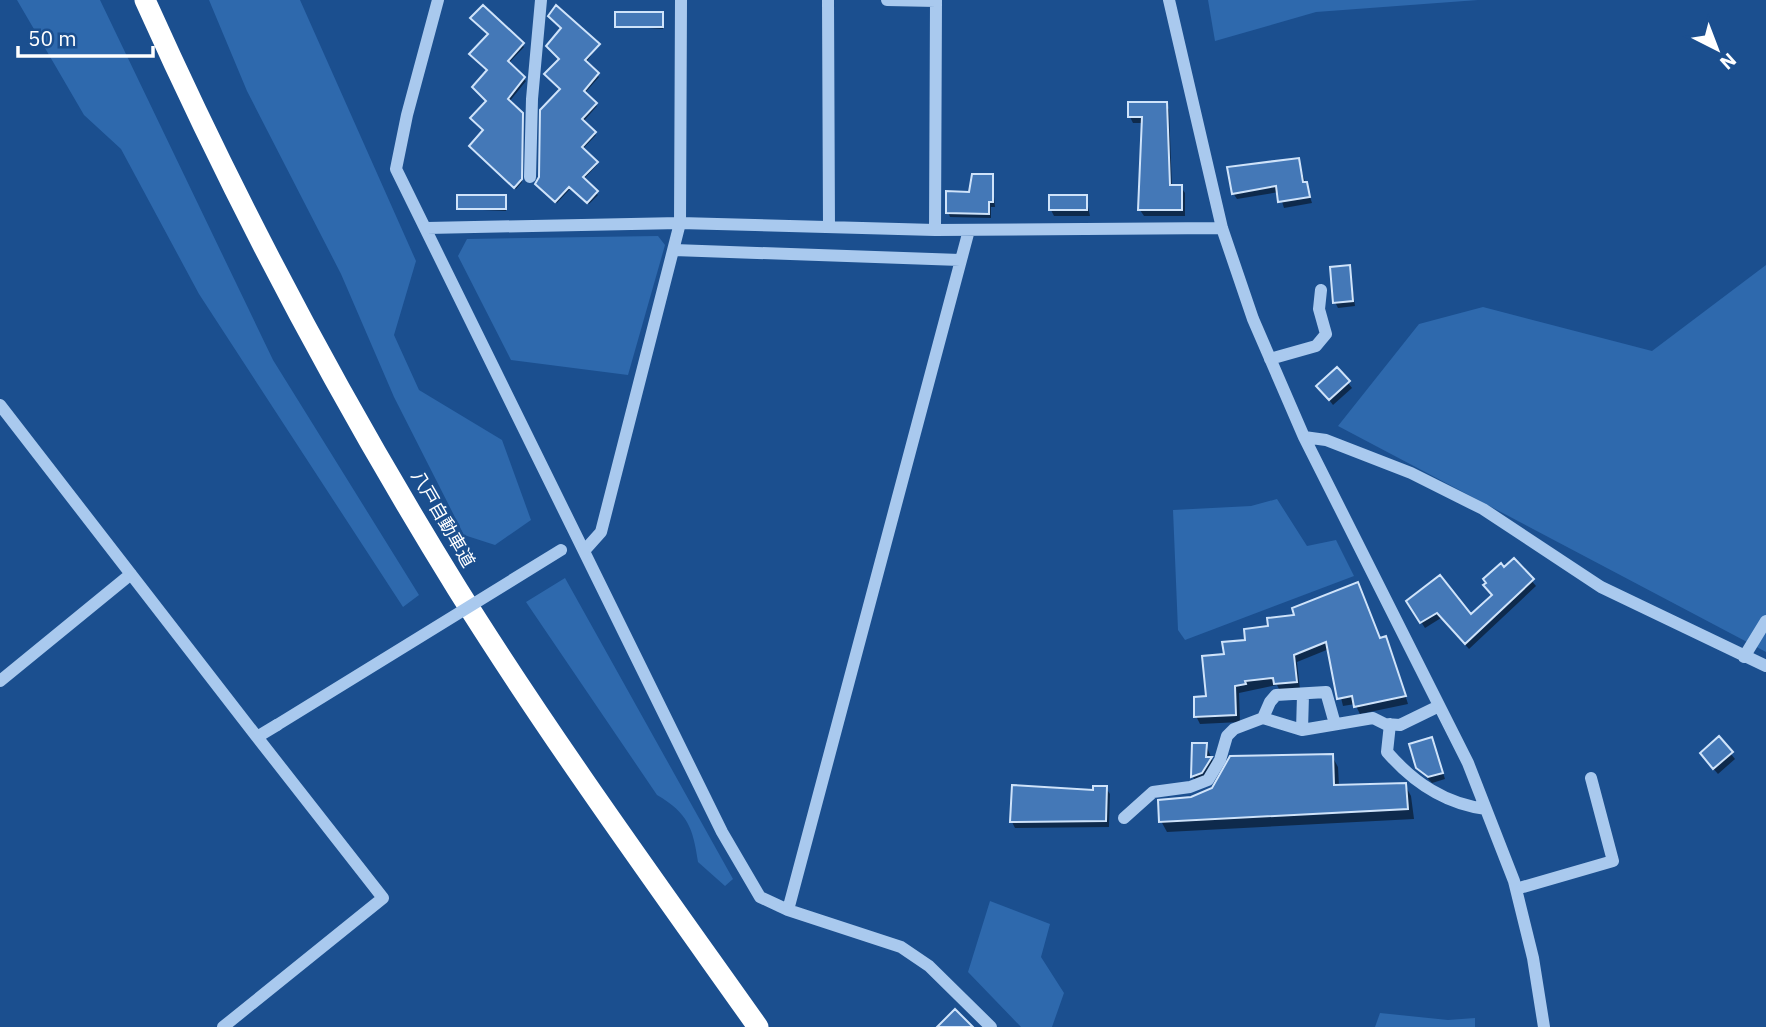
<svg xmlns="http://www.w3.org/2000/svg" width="1766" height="1027" font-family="'IBM Plex Sans','Noto Sans JP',sans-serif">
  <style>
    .green { fill: #2e69ad }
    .shadow { fill: #0007 }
    .building { fill: #4478b7; stroke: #cfe3fa; stroke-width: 2 }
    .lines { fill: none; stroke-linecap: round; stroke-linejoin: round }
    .minor { stroke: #a9c9ee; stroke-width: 12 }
    .highway { stroke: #fff; stroke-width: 21 }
    .minor-bridge { stroke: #a9c9ee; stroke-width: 12 }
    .labels { text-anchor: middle; stroke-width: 5; stroke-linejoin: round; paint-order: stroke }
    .street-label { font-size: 18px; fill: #fff; stroke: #1b4f8f }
  </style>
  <rect width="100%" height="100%" fill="#1b4f8f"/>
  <path class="green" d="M17 0H100L273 360 419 595 403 607 199 294 121 149 84 115Z
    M209 0H300L416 261 394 335 419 390 502 440 531 520 495 545 464 535 394 397 341 274 247 91Z
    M1208 0H1478L1316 12 1215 41Z
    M658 236 665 245 628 375 511 360 458 256 467 239Z
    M1766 265V652L1338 426 1419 324 1483 307 1652 351Z
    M1277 499 1307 546 1336 540 1354 576 1185 640 1178 630 1173 510 1251 506Z
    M565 578 733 879 725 886 698 862C693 828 688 813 657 795L526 602Z
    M990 901 1050 924 1041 957 1064 993 1052 1027H1021L968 972Z
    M1380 1013 1448 1020 1475 1018V1027H1375Z"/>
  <path class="shadow" d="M483 7 524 47 508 64 526 81 509 102 523 117 522 182 516 189 472 149 485 131 488 101 489 35Z
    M662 14 663 29 617 26Z
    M598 45 586 63 599 77 584 94 597 106 583 122 596 135 582 150 597 165 583 180 598 195 589 204 571 188 557 203 539 186 562 89 548 77Z
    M1166 104 1169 110 1172 187H1181L1185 193V216H1144L1140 210 1144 123H1133L1130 117Z
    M1298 160 1312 203 1284 208 1279 192 1237 199 1233 193Z
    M992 176 995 207H991V218L950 217 948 212Z
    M505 197 506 211 459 209Z
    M1086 197 1090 216H1054L1051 210Z
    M1349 266 1355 306 1338 308 1335 302Z
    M1337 369 1352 388 1333 405 1319 387Z
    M1514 560 1536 586 1469 649 1441 618 1425 628 1408 602 1471 616 1493 596 1504 569Z
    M1361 591 1381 640 1386 638 1390 646 1408 704 1360 714 1355 704 1343 706 1329 649 1297 662 1300 689 1280 691 1277 685 1239 693 1240 722 1200 724 1196 716 1208 698 1226 656 1270 628Z
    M1432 739 1445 779 1432 783 1417 767Z
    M1719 739 1735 759 1718 774 1705 759Z
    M1194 745H1206L1214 764 1205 779 1196 782 1193 777Z
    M1332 756 1338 767 1339 786 1405 785 1411 796 1414 819 1167 832 1161 821 1191 799Z
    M1106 788 1110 794 1109 827 1015 828 1012 822Z"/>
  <path class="building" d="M483 5 524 43 508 61 525 77 508 99 523 113 522 179 514 188 469 146 483 130 470 118 486 101 472 87 487 70 469 54 488 34 470 18Z
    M556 5 600 44 585 60 599 73 584 91 597 103 582 119 596 132 582 147 598 162 583 177 598 191 587 203 569 187 555 202 535 184 539 177 540 110 560 89 544 74 559 59 546 46 561 28 548 16Z
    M615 12H663V27H615Z
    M1128 102H1167L1170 185H1182V210H1138L1142 117H1128Z
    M1299 158 1303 182H1307L1310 197 1278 202 1276 186 1232 194 1227 167Z
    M972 174H993V202H989V214L946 213V191L969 192Z
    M457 195H506V209H457Z
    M1049 195H1087V210H1049Z
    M1350 265 1353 301 1333 303 1330 267Z
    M1337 367 1350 381 1329 400 1316 386Z
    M1514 558 1534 579 1465 644 1437 613 1420 623 1406 601 1440 575 1471 614 1492 595 1483 585 1486 583 1483 579 1501 563 1504 567Z
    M1358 582 1380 638 1386 636 1406 696 1354 707 1352 696 1337 699 1326 642 1294 655 1297 682 1274 684 1273 678 1245 681 1246 684 1235 686 1236 715 1194 717V697L1206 696 1202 656 1224 654 1222 642 1245 640 1244 629 1268 626 1267 618 1294 615 1292 608Z
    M1719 736 1733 752 1713 769 1700 753Z
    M1432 737 1443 773 1428 777 1416 768 1409 744Z
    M1192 743H1207L1206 757H1212L1202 773 1191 777Z
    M1333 754 1334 785 1406 783 1408 809 1159 822 1158 800 1191 797 1212 788 1230 756Z
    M1012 785 1093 790V786H1107L1106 821 1010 822Z
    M955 1009 973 1027H937Z"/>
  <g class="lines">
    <path class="minor" d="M438 0 407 115 396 169 722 832 760 897 788 910 901 947 929 966 991 1027
      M828 0 829 227
      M887 0 936 1
      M1169 0 1222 228 1253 319 1304 437 1468 763 1514 881 1533 958 1544 1027
      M530 177 532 99 541 0
      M427 228 680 223 935 230 1222 228
      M935 230 936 0
      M674 250 960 260
      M1270 359 1316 346 1326 334 1319 309 1321 290
      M0 405 257 737
      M1304 437 1326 440 1411 473 1483 509 1601 587 1766 666
      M584 551 601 532 680 223 681 0
      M1744 657 1766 621
      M0 681 131 574
      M1263 718 1270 702 1276 695 1326 692 1335 724
      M1390 724 1387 752C1414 783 1445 804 1486 809
      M1302 730 1303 695
      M1124 818 1153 792 1190 787 1208 780 1220 760 1227 736 1234 729 1263 718 1302 730 1373 718 1385 724 1400 725 1439 706
      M1516 889 1613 861 1591 778
      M788 910 969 230
      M223 1027 383 898 257 737 277 725"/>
    <path class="highway" d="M145 0C236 203 341 401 458 590 552 740 656 883 758 1027"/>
    <path class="minor-bridge" d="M277 725 561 550"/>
  </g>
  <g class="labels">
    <g class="street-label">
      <text transform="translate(443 519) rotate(60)" y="6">八戸自動車道</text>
    </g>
  </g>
  <g transform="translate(1717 49) rotate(138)" stroke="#1b4f8f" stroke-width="5" paint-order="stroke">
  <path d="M0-5L12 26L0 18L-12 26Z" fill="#ffffff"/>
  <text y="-10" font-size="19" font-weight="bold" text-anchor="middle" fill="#ffffff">N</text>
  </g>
  <path d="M18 46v10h135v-10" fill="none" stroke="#ffffff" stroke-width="3.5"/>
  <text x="28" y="46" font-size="21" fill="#ffffff" stroke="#1b4f8f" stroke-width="5" paint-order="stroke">50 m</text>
</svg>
